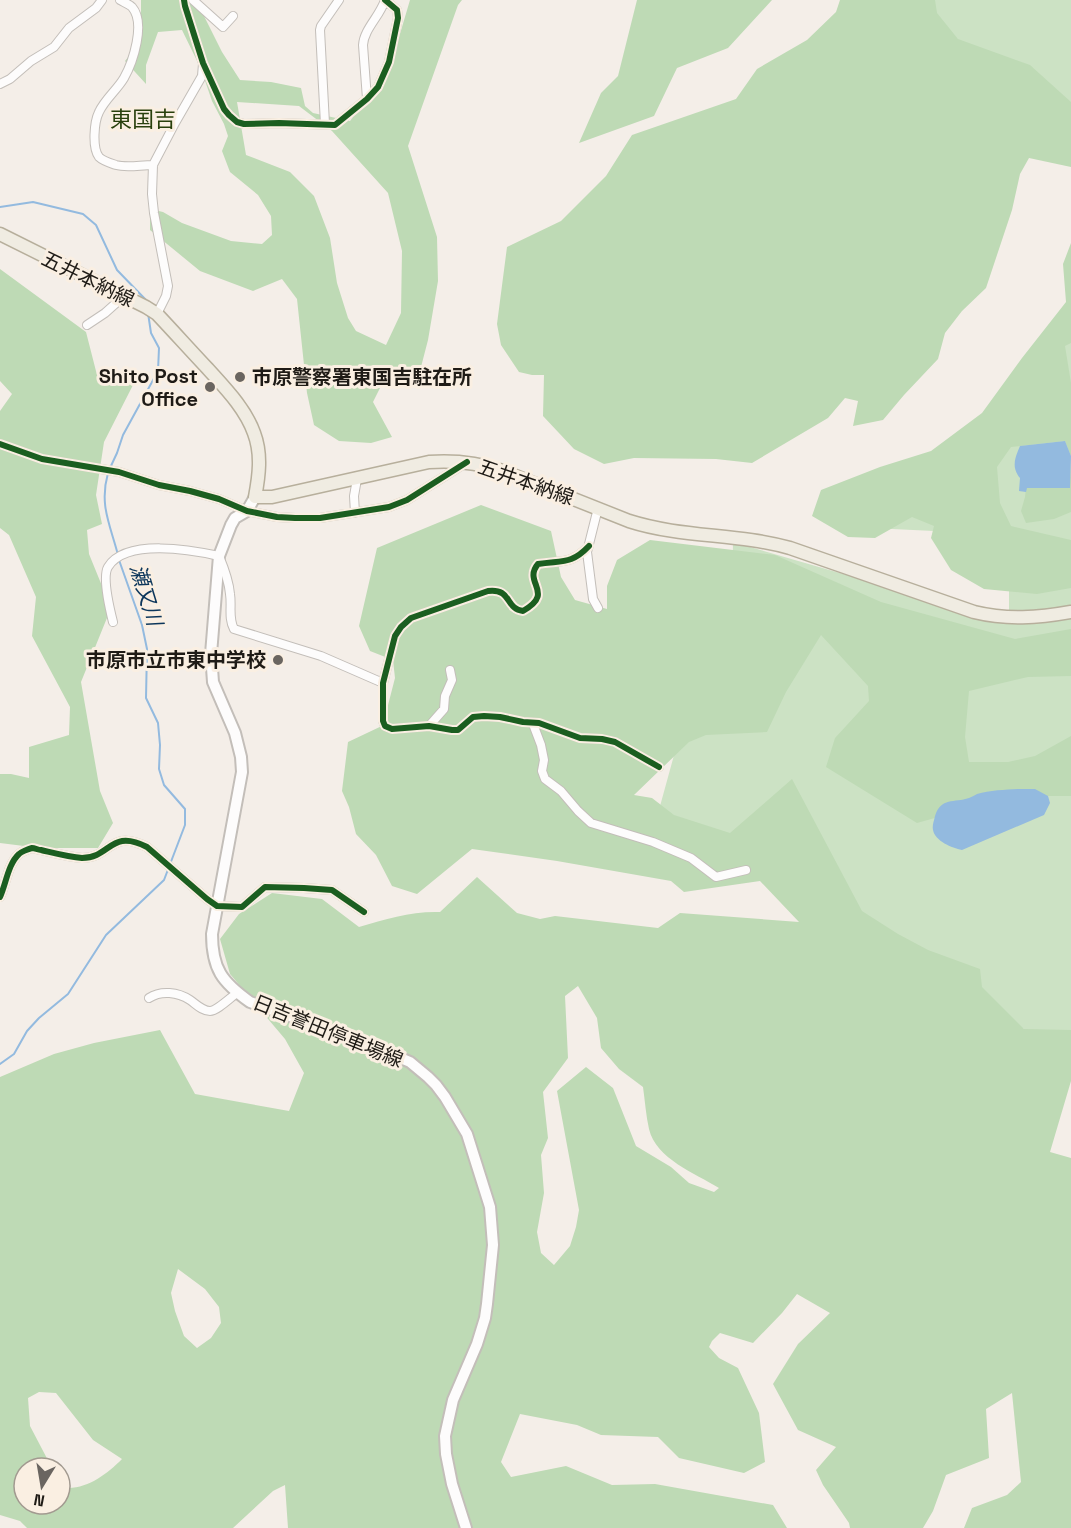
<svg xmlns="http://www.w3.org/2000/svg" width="1071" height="1528" font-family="'Space Grotesk','Noto Sans JP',sans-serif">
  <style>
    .green { fill: #cce2c4 }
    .forest { fill: #bedab5; fill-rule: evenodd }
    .water { fill: #93badf }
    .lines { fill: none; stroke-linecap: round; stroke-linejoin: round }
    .stream { stroke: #93badf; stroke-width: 2 }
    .street-casing { stroke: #c3beb9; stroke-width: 10 }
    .secondary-casing { stroke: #c3beb9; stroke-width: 14 }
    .primary-casing { stroke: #b7af9c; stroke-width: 15 }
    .street { stroke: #fdfcfc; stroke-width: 8 }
    .secondary { stroke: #fdfcfc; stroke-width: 10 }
    .primary { stroke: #f0ece2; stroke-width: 12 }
    .cycleway-casing { stroke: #faefe2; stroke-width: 10 }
    .cycleway { stroke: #1b5e20; stroke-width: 6 }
    .poi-dot { fill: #6a6560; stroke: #faefe2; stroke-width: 2 }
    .labels { text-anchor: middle; stroke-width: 6; stroke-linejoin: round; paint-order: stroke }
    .street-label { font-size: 20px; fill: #1f1b16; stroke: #faefe2 }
    .poi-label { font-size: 20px; font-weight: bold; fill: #1f1b16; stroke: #faefe2; text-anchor: end }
    .water-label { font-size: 21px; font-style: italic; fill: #0c365b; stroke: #faefe2 }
    .quarter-label { font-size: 22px; fill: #29400d; stroke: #faefe2 }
  </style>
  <rect width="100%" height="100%" fill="#f4eee8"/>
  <path class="green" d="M921 0H1071V146L1048 136Z
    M1071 317V1057L821 908 654 828 690 697 732 599 733 542 1009 622V574L955 532 850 527 953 459Z"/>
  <path class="forest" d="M141 0H196L222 52 240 80 271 82 301 88 305 106 313 113 350 121 389 71 410 0H462L458 5 408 146 437 237 438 281 428 340 421 367 404 384 381 386 373 402 392 437 371 443 339 441 314 425 307 393 297 299 282 279 253 291 200 271 150 230V209L163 212 182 223 231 241 262 244 272 235 271 216 258 195 230 172 222 151 228 136 224 124 212 101 201 69 182 30 158 32 146 65V84L125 61 141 41ZM237 102 299 106 332 131 388 193 402 251 401 313 386 345 356 331 348 318 337 283 330 238 314 196 290 172 246 155Z
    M637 0H772L728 48 677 68 654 116 579 143 601 93 618 76Z
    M840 0H935L937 13 958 39 1030 65 1071 102V167L1029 158 1020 174 1012 210 986 288 962 311 945 333 938 359 904 395 883 420 853 426 858 401 845 398 828 418 752 463 716 459 634 458 604 464 574 449 543 416 544 375H532L519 372 501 345 497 324 507 247 561 221 606 176 632 135 736 99 757 69 807 40 836 12Z
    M1071 243V343L1065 346 1071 383V456L1065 441 1011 447 997 467 1000 503 1011 526 1071 540V588L1037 594 984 589 951 570 931 538 934 526 912 517 875 538 848 537 812 516 821 490 880 467 931 451 982 413 1022 358 1066 302 1063 264Z
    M0 269 86 332 97 375 133 385 104 442 96 495 102 524 87 530 89 554 111 608 81 682 100 791 113 823 98 848H40L0 843V774H11L29 778V747L69 735 70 707 32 636 36 597 9 535 0 528V411L12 394 0 381Z
    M1071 467V512L1054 519 1026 523 1021 511 1025 497 1026 488H1069Z
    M481 505 551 531 561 577 575 600 607 609V586L617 560 650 540 775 555 881 602 1015 639 1071 629V676L1028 677 969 691 965 737 969 762H1008L1035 756 1071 736V796H1044L949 814 917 823 826 767 835 738 869 701 868 686 821 635 786 692 767 732 706 735 689 742 634 795 652 798 674 815 730 833 792 779 862 911 898 934 928 950 980 969 982 987 1024 1029 1071 1030V1081L1050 1152 1071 1158V1528H964L972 1508 1007 1495 1021 1482 1012 1393 986 1409 989 1458 946 1475 933 1511 923 1528H850L849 1523 823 1485 816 1470 836 1447 798 1430 773 1384 798 1344 830 1313 797 1294 782 1313 753 1343 720 1333 712 1341 709 1347 719 1358 738 1368 759 1413 765 1462 744 1473 679 1458 658 1437 601 1435 577 1425 520 1414 501 1462 511 1477 566 1466 612 1485 655 1484 773 1505 787 1528H288L285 1485 273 1491 233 1528H27L20 1521 0 1515V1077L54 1054 94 1043 160 1030 195 1094 289 1111 304 1073 285 1039 230 974 220 939 239 914 272 893 322 899 359 927C386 919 412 911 440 912L477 877 517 913 540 919 555 916 658 928 680 913 799 922 760 881 684 892 671 881 557 861 472 849 417 894 392 886 376 855 356 834 349 807 342 791 348 742 386 724 387 709 395 678 393 660 370 651 359 626 377 548ZM578 986 597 1018 601 1048 619 1069 643 1087C645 1101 646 1116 649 1129 656 1159 695 1173 719 1188L714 1192 689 1183 671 1167 636 1146 613 1088 586 1067 557 1091 579 1210 576 1227 570 1246 554 1265 541 1253 537 1232 544 1193 541 1155 548 1138 543 1092 568 1058 565 996ZM178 1269 205 1289 219 1307 221 1323 211 1338 197 1348 184 1336 175 1311 171 1293ZM39 1392 56 1393 93 1440 122 1459C106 1475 84 1492 60 1487V1504H24V1468H52L30 1426 28 1398Z"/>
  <path class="water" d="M1065 441 1071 456 1070 488H1027L1026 492 1019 491 1020 478C1011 467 1015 458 1020 446Z
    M1019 789H1035L1048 796 1050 803 1044 815 962 850C952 848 935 841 933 830 932 825 934 821 935 816 941 797 954 803 969 798 972 797 975 795 977 794 990 790 1006 790 1019 789Z"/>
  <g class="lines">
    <path class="stream" d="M0 207 33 202 83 214 96 225 117 270 146 300V302
      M110 468 117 453 123 435 158 371 159 348 151 333 148 313
      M108 473C99 505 110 524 118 555
      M0 1064 14 1054 27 1031 39 1018 68 994 106 935 164 880 185 825V809L164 785 159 769 160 745 158 723 146 698 147 649 142 625 119 560"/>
    <g class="street-casing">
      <path id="street" d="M120 0C123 2 129 4 132 7 146 23 133 62 124 78 117 90 105 99 99 112 94 122 92 148 99 157 103 161 110 163 116 165 127 168 140 165 153 165
        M184 0 185 6 203 63 224 109 229 115 237 122 244 124 279 123 335 125 367 99 378 87 389 62 398 18 397 10 385 0
        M193 0 223 27 233 16
        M0 84 10 79 31 61 54 47 69 28 96 8 102 0
        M367 99 363 45C364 29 380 16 385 0
        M325 124 320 30 321 26 339 0
        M157 314 166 296 168 286 154 213 152 194 153 165 175 123 202 76 203 64
        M87 325 105 313 124 296
        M0 444 42 459 119 472 159 485 190 491 219 499 247 511 277 517 295 518H320L389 507 407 500 464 464
        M598 508 587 552 593 599 598 608
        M355 513 354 496 357 479
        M589 546C571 565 562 560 538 564 522 583 556 592 523 611 505 609 512 588 488 591L411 618 401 627 395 636 383 683V721L385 726 392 729 429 726 452 730H458L473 717 484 716 500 717 523 722 539 723 580 738 602 739 615 742 659 767
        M113 622C110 610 102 577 108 567 126 538 192 550 219 556 224 568 229 581 230 594 232 606 228 618 234 629L321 656 383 683
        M533 724 541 745 544 760 542 771 545 779 561 791 578 811 591 823 653 842 691 858 716 877 746 870
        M429 726 444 709 445 696 452 680 450 670
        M0 897C6 884 8 864 19 854 21 852 28 849 32 848 35 848 38 850 41 850 54 853 69 857 82 858 111 858 110 828 147 847L207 899 217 906 242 907 265 887 304 888 332 890 364 912
        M149 998C161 990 178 992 190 1000 196 1004 202 1011 210 1011 217 1011 231 997 237 993"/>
    </g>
    <g class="secondary-casing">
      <path id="secondary" d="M255 497 247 511 235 518 231 525 219 556 211 654 213 682 235 733 241 757 242 772 212 934C212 969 222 982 250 1002L358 1040 410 1062 428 1077 436 1085 445 1097 467 1134 490 1207 493 1245 487 1304 485 1318 477 1344 453 1400 445 1436 446 1454 452 1484 466 1528"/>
    </g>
    <g class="primary-casing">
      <path id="primary" d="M0 234 146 307 157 314C174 332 191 351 208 369 225 388 245 408 254 433 262 454 259 476 255 497H272L429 462C455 460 479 463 503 471L629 521C682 538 737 533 790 548L974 612C1007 620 1038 618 1071 612"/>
    </g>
    <use href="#street" class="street"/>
    <use href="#secondary" class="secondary"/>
    <use href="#primary" class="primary"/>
    <g class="cycleway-casing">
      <path id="cycleway" d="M184 0 185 6 203 63 224 109 229 115 237 122 244 124 279 123 335 125 367 99 378 87 389 62 398 18 397 10 385 0
        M0 444 42 459 119 472 159 485 190 491 219 499 247 511 277 517 295 518H320L389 507 407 500 467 462
        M589 546C571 565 562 560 538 564 522 583 556 592 523 611 505 609 512 588 488 591L411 618 401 627 395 636 383 683V721L385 726 392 729 429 726 452 730H458L473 717 484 716 500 717 523 722 539 723 580 738 602 739 615 742 659 767
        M0 897C6 884 8 864 19 854 21 852 28 849 32 848 35 848 38 850 41 850 54 853 69 857 82 858 111 858 110 828 147 847L207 899 217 906 242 907 265 887 304 888 332 890 364 912"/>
    </g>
    <use href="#cycleway" class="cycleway"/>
  </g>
  <g class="poi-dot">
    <circle cx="240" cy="377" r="6"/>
    <circle cx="210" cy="387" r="6"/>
    <circle cx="278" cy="660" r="6"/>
  </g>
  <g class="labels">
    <g class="street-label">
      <text transform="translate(88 279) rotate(26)" y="7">五井本納線</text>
      <text transform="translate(526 482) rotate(19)" y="7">五井本納線</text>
      <text transform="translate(328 1031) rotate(22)" y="7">日吉誉田停車場線</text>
    </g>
    <g class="poi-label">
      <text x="198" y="383">Shito Post<tspan x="198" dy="23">Office</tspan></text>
      <text x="252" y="384" text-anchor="start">市原警察署東国吉駐在所</text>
      <text x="266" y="667">市原市立市東中学校</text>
    </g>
    <g class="water-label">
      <text transform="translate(146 595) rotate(73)" y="7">瀬又川</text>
    </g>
    <g class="quarter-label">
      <text x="143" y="127">東国吉</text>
    </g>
  </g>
  <g transform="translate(42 1486) rotate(191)"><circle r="28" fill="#faefe2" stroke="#a29a90" stroke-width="1.5"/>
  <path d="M0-4.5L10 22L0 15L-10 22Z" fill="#6a6560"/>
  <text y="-9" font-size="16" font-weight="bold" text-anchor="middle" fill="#1f1b16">N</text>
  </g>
</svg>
